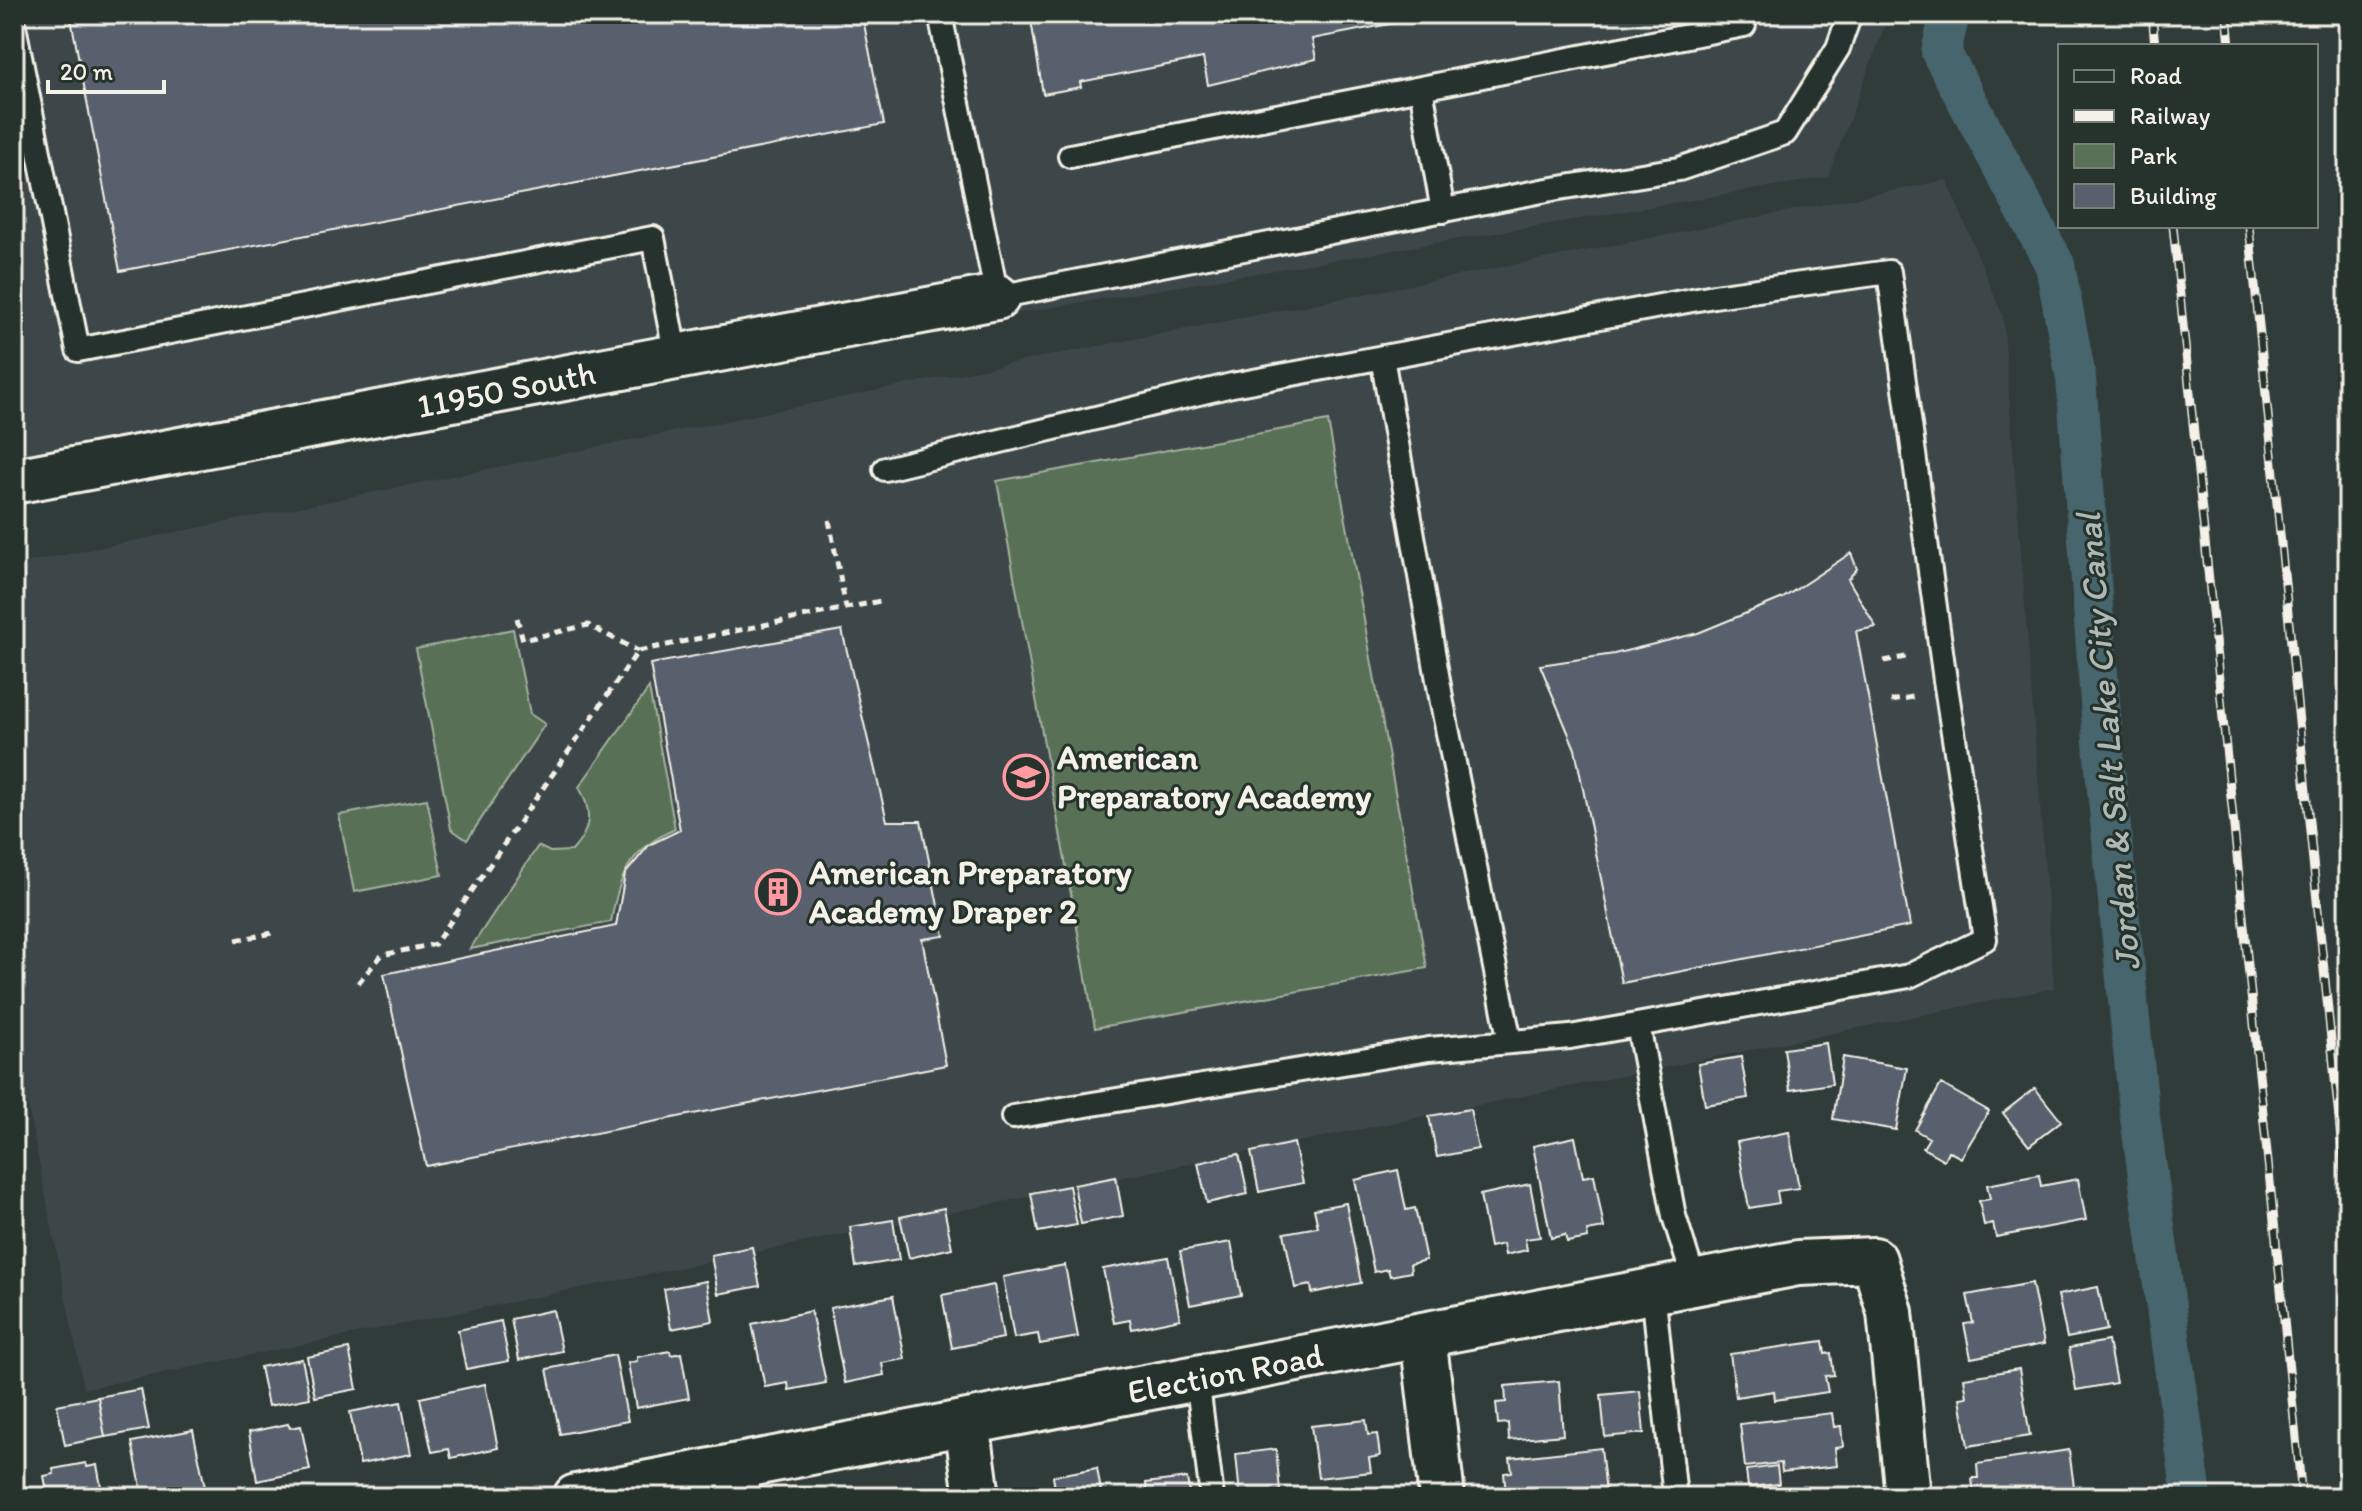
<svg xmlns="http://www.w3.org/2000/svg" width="2362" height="1511" font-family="Itim,sans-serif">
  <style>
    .built { fill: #3c4749 }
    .green { fill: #587157; stroke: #a6b1a0; stroke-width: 2 }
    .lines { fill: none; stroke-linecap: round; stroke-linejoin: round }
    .canal { stroke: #46656c; stroke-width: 40 }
    .building { fill: #59606d; stroke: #f4f1e8; stroke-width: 2 }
    .lane-casing { stroke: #f4f1e8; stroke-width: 28 }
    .street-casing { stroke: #f4f1e8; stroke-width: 50 }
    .path { stroke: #f4f1e8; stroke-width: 5; stroke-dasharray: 8 6; stroke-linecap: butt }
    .lane { stroke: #26332d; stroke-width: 22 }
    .street { stroke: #26332d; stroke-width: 44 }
    .rail-casing { stroke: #f4f1e8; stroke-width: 9 }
    .rail { stroke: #26332d; stroke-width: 6; stroke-dasharray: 18; stroke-linecap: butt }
    .labels { text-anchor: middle; stroke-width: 6; stroke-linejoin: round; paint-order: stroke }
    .street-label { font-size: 34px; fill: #f4f1e8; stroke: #26332d }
    .poi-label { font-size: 34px; font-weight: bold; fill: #f4f1e8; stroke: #26332d; text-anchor: start }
    .water-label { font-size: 36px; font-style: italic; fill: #aeb9b6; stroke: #26332d }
  </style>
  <rect width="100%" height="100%" fill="#303c3a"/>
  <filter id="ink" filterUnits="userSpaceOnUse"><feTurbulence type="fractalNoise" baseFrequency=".0125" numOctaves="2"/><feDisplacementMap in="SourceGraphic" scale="16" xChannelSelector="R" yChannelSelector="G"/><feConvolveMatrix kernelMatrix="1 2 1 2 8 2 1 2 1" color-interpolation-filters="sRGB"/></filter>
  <g filter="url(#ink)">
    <path class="built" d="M14 14H1889L1828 177 14 482Z
      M1947 180 2003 317 2054 988 84 1389 14 1037V565L1027 360Z"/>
    <path class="green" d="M1328 421 1427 968 1095 1028 997 481Z
      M513 629 530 714 545 724 467 840 451 829 416 649Z
      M649 688 675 829C629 850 619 875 611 922L470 949 538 846 550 852 572 851C591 830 593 812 579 787Z
      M427 799 442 875 354 892 339 815Z"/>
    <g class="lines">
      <path class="canal" d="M1950 14 1941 52 2055 265 2076 378 2105 769 2139 1110 2192 1497"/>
    </g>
    <path class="building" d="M70 14H862L884 124 120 271Z
      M1030 14H1441L1312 39 1316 59 1208 85 1203 58 1080 82 1081 87 1043 94Z
      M1851 553 1857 569 1848 579 1876 627 1856 631 1910 926 1622 983 1575 749 1540 665 1614 654 1698 633 1783 598Z
      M842 630 887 821H921L944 936 922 939 946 1065 426 1166 384 974 616 926 625 874 649 845 680 830 650 664Z
      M1826 1043 1832 1084 1790 1090 1784 1049Z
      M1741 1057 1748 1098 1705 1105 1698 1064Z
      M1843 1057 1907 1068 1896 1130 1833 1119Z
      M1941 1084 1989 1111 1961 1158 1948 1151 1944 1160 1923 1148 1929 1138 1915 1130Z
      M2035 1088 2061 1121 2029 1146 2003 1113Z
      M1470 1109 1478 1149 1437 1157 1429 1116Z
      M1789 1132 1799 1188 1777 1191 1779 1203 1749 1208 1737 1142Z
      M1575 1137 1583 1177 1594 1175 1604 1228 1587 1231 1588 1238 1567 1242 1565 1235 1551 1238 1533 1146Z
      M1294 1143 1303 1183 1259 1192 1251 1152Z
      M1239 1154 1248 1194 1207 1203 1198 1163Z
      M1398 1170 1406 1210 1415 1208 1426 1260 1410 1264 1411 1272 1390 1276 1388 1269 1374 1272 1355 1180Z
      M2039 1175 2041 1186 2078 1179 2086 1220 1996 1237 1993 1223 1984 1225 1979 1201 1990 1199 1987 1185Z
      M1116 1177 1123 1216 1081 1224 1074 1185Z
      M1530 1184 1540 1237 1525 1239 1527 1250 1505 1255 1503 1244 1490 1247 1480 1195Z
      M1069 1186 1077 1225 1038 1232 1031 1193Z
      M1346 1203 1361 1283 1312 1293 1311 1285 1295 1288 1284 1233 1318 1227 1314 1209Z
      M944 1208 952 1248 909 1258 900 1217Z
      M893 1220 899 1260 856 1267 850 1227Z
      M1231 1242 1241 1295 1190 1305 1180 1251Z
      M752 1247 760 1286 718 1294 711 1255Z
      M1168 1257 1180 1319 1132 1329 1130 1320 1114 1323 1103 1269Z
      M1065 1265 1078 1337 1040 1344 1038 1334 1014 1338 1003 1277Z
      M706 1281 713 1321 671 1329 664 1289Z
      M2032 1283 2044 1344 1971 1358 1964 1324 1973 1323 1967 1295Z
      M994 1285 1003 1338 952 1348 942 1295Z
      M2098 1287 2107 1330 2067 1338 2058 1295Z
      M893 1296 905 1359 882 1363 884 1375 845 1383 830 1308Z
      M553 1310 562 1351 519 1360 511 1319Z
      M811 1311 826 1383 789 1390 788 1383 765 1387 752 1324Z
      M501 1321 509 1361 466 1369 458 1330Z
      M1823 1341 1825 1354 1831 1353 1834 1375 1825 1376 1828 1392 1775 1400 1774 1391 1736 1397 1730 1354Z
      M2108 1341 2116 1383 2076 1390 2069 1348Z
      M349 1349 357 1389 315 1397 307 1357Z
      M670 1351 671 1355 681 1353 689 1398 636 1408 628 1363 637 1361V1357Z
      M615 1355 628 1421 560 1434 547 1369Z
      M302 1359 310 1398 268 1406 260 1367Z
      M2019 1369 2030 1436 1968 1446 1960 1398 1967 1397 1964 1378Z
      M1559 1381 1563 1435 1509 1440 1508 1423 1498 1424 1496 1403 1506 1402 1505 1386Z
      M485 1384 498 1448 451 1458 449 1449 432 1452 420 1398Z
      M141 1389 149 1429 105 1437 98 1397Z
      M1640 1391 1644 1433 1605 1437 1601 1395Z
      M98 1397 105 1437 65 1445 57 1405Z
      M401 1402 411 1454 360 1464 350 1412Z
      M1832 1413 1834 1427 1841 1426 1843 1447 1835 1448 1837 1466 1782 1472 1781 1463 1745 1467 1740 1424Z
      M1366 1420 1368 1435 1377 1434 1380 1456 1369 1458 1371 1472 1318 1478 1311 1426Z
      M288 1424 290 1428 301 1426 310 1470 257 1481 249 1432Z
      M193 1430 207 1497H143L132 1442Z
      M1601 1448 1606 1492 1568 1497 1506 1495 1504 1473 1512 1472 1510 1458Z
      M1276 1449 1280 1491 1240 1496 1236 1454Z
      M2069 1450 2075 1494 1974 1497 1972 1478H1978L1977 1464Z
      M86 1463 87 1467 97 1465 103 1497H48L44 1476 54 1474 53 1469Z
      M1777 1466 1779 1484 1748 1487 1746 1470Z
      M1097 1468 1102 1497H1044L1043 1491 1055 1489 1053 1476Z
      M1187 1478 1190 1497H1147L1146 1483Z"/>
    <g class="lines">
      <g class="lane-casing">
        <path id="lane" d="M940 14 997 297 1547 190 1679 169 1785 133 1838 48 1850 14
          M14 26 78 350 653 238 676 357
          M1421 88 1744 25
          M1070 156 1421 88 1443 211
          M1382 357 1442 703 1510 1042
          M885 469 1232 385 1714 296 1889 272 1945 680 1985 939 1909 976 1570 1037 1429 1049 1013 1117
          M1638 1025 1674 1216 1695 1283
          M1653 1291 1675 1497
          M1197 1378 1212 1497
          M745 1465 748 1497"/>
      </g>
      <g class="street-casing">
        <path id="street" d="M14 481 997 297
          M1423 1336 1442 1497
          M967 1422 977 1497
          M576 1497 1798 1263 1874 1260 1890 1312 1908 1497"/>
      </g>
      <path class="path" d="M829 520 846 608
        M517 618 523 640 588 625 638 651
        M1884 661 1911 656
        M1891 701 1918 696
        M236 940 273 933
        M358 983 382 955 435 944 638 651 880 601"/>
      <use href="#lane" class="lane"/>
      <use href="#street" class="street"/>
      <g class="rail-casing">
        <path id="rail" d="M2152 14 2155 46
          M2227 14 2230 46
          M2173 226 2302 1497
          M2249 226 2348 1208"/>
      </g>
      <use href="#rail" class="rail"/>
    </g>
  </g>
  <defs>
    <g id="school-ring" transform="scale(2.3)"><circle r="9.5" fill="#26332d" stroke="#ff9aa2" stroke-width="1.5"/><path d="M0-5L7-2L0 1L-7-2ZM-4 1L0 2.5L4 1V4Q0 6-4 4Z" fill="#ff9aa2"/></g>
    <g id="building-ring" transform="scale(2.3)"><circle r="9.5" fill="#26332d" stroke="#ff9aa2" stroke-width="1.5"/><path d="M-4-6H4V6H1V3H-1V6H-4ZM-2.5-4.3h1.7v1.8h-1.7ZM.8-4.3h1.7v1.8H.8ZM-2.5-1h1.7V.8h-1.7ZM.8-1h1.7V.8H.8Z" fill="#ff9aa2"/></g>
  </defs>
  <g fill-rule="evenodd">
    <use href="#school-ring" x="1026" y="777"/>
    <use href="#building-ring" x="778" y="892"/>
  </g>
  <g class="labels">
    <g class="street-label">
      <text transform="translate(506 389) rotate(-11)" y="12">11950 South</text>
      <text transform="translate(1225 1373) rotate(-11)" y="12">Election Road</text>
    </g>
    <g class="poi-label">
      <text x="1057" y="769">American<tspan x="1057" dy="39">Preparatory Academy</tspan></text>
      <text x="809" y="884">American Preparatory<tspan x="809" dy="39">Academy Draper 2</tspan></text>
    </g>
    <g class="water-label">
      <text transform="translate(2107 742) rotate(-95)" y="13">Jordan &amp; Salt Lake City Canal</text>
    </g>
  </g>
  <rect width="2362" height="1511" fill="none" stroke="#26332d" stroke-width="48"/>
  <rect x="24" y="24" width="2314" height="1463" fill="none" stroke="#f4f1e8" stroke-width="3" filter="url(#ink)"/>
  <rect x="2058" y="44" width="260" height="184" fill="#26332d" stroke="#787f78" stroke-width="2"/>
  <rect x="2074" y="70" width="40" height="12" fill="#26332d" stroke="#787f78" stroke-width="2"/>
  <text x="2130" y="84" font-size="24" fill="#f4f1e8">Road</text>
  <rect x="2074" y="110" width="40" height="12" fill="#f4f1e8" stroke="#787f78" stroke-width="2"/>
  <text x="2130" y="124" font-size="24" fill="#f4f1e8">Railway</text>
  <rect x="2074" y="144" width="40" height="24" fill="#587157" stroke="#787f78" stroke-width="2"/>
  <text x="2130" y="164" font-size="24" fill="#f4f1e8">Park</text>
  <rect x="2074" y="184" width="40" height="24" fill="#59606d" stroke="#787f78" stroke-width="2"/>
  <text x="2130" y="204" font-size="24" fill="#f4f1e8">Building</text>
  <path d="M48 80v12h116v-12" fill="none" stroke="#f4f1e8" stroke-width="4"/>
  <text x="60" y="80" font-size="24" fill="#f4f1e8" stroke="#26332d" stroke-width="6" paint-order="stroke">20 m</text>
</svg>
